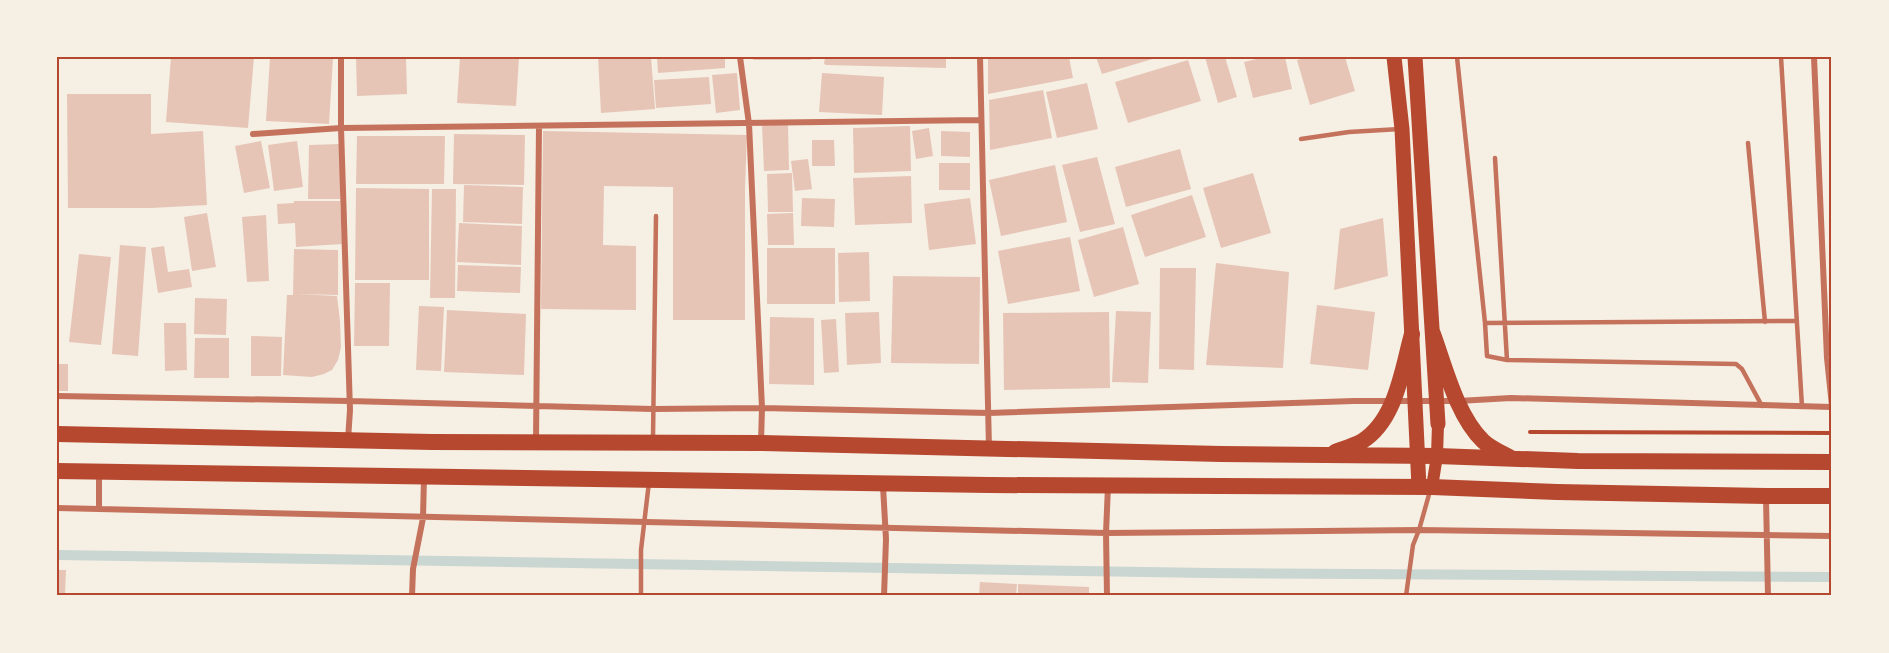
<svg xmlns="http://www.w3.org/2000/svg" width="1889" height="653" font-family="Quicksand,sans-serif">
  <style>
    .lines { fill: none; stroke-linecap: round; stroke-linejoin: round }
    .stream { stroke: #c9d6d2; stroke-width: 10 }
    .building { fill: #e6c5b7 }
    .path { stroke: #b5482f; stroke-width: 4 }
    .service { stroke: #c5725c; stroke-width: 4.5 }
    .minor { stroke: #c5725c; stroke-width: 6 }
    .secondary { stroke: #b5482f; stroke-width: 12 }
    .primary { stroke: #b5482f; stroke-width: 15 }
    .trunk { stroke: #b5482f; stroke-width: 16 }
    .neatline { fill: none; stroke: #b5482f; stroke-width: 2 }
  </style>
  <rect width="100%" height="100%" fill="#f6efe4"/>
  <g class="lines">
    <path class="stream" d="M57 555 1209 573 1832 577"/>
  </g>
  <path class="building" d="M171 57H254L248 128 166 122Z
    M270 57 333 58 329 124 266 121Z
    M356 57H406L407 94 357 96Z
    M460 57H519L516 106 457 103Z
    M598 57H651L655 109 601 113Z
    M657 57H725V68L658 73Z
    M753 57H811V60H753Z
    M825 57H946V68L826 65 824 64Z
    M988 57H1069L1073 78 988 94Z
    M1096 57H1156V58L1102 74Z
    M1205 57H1225L1237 97 1218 103Z
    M1265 57H1285L1292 89 1253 98 1244 62Z
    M1308 57H1345L1355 91 1310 105 1297 60Z
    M1188 60 1201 101 1128 123 1115 82Z
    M737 73 740 110 716 113 712 75Z
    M822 73 884 77 882 115 819 112Z
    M709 77 711 104 656 108 654 80Z
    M1087 83 1098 129 1057 138 1046 92Z
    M1043 90 1052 138 990 150 989 100Z
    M67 94H151V134L203 131 207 205 151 208H68Z
    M788 124 789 170 764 171 762 125Z
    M910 126 911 171 854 173 853 128Z
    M929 128 933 156 916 159 912 131Z
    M543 131 747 135 745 188V320H673V187L604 186 603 245 636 246V310L541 309Z
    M941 131 970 132V157L941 156Z
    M454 134 525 135 524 185 453 184Z
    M357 136H445L444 184H356Z
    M812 140H834L835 166H812Z
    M261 141 270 188 244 193 235 146Z
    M297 141 303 187 274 191 268 145Z
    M340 144V199H308L309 145Z
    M1180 149 1191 189 1126 207 1115 167Z
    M1097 157 1115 224 1080 232 1062 165Z
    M808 159 812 189 795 191 791 161Z
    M939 163H970V190H939Z
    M1055 165 1067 222 1001 236 989 180Z
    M792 173 793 212H768L767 174Z
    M1253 173 1271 233 1221 248 1203 188Z
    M911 176 912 223 855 225 853 178Z
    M464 185 523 187 522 224 463 222Z
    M356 188 429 189V280H355Z
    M432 189H456L455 298H430Z
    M1192 195 1206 237 1145 257 1131 215Z
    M802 198 835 199 834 227 801 226Z
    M970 198 976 244 929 250 924 204Z
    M294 201H340L342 244 296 247 295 223 278 224 277 204 294 203Z
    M207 213 216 267 192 271 184 217Z
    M793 213 794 245H768L767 214Z
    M266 215 269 281 247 282 242 217Z
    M1383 218 1388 276 1334 290 1340 229Z
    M459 223 522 226 521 265 457 262Z
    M1123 227 1139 284 1094 297 1078 240Z
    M1070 237 1080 291 1008 304 998 251Z
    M120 245 146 247 138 356 112 354Z
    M164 246 168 272 189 269 192 287 158 293 151 248Z
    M767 248H835V304H767Z
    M294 249 338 250V295L296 294 337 296 340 321 341 347 338 360 332 370 324 374 312 377 283 375 287 295H293Z
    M869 252 870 301 839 302 838 253Z
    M79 254 111 257 101 345 69 342Z
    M1216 263 1289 272 1283 368 1206 365Z
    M458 265 521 267 520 293 457 291Z
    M1160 268H1196L1194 370 1159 369Z
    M893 276 980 277 979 364 891 363Z
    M355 283H390L389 346H354Z
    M195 298 227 299 226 335 194 334Z
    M1317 305 1375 312 1368 370 1310 364Z
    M419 306 444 307 441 371 416 370Z
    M447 310 526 314 524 375 444 372Z
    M1116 311 1151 312 1148 383 1112 382Z
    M879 312 881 363 847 365 845 313Z
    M1109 312 1110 388 1004 390 1003 313Z
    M770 317 814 318V385L769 384Z
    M836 319 839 372 824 373 821 320Z
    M164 323H186L187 370 165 371Z
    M251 336 282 337 281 376H251Z
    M195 338H229V378H194Z
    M57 364H68V391H57Z
    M57 570H66L65 596H57Z
    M980 582 1017 584 1016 596H979Z
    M1018 584 1089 587V596H1018Z"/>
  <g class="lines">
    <path class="path" d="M1530 432 1832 433"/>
    <path class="service" d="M1457 57 1485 323 1487 356 1507 360 1736 364 1742 369 1762 406
      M1781 57 1802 407
      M1301 139 1349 132 1400 129
      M1748 143 1765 322
      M1495 158 1507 360
      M1485 323 1797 321
      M653 438 656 216
      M641 596V550L649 482
      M1406 596 1413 545 1419 530 1430 491"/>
    <path class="minor" d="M341 57V128L350 410 348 440
      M740 57 749 124 762 408 761 442
      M980 57 989 448
      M1814 57 1827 358 1832 406
      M253 134 341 128 981 120
      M57 396 349 401 653 409 762 408 989 413 1354 401H1458L1511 398 1832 407
      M536 441 539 126
      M99 472V509
      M883 486 886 539 884 596
      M1766 498 1768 596
      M57 508 1106 533 1419 530 1832 536
      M412 596 413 569 423 518 424 478
      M1107 596 1106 533 1108 486"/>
    <path class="secondary" d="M1432 487 1437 456 1438 424"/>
    <path class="primary" d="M1394 57 1402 129 1419 487
      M1415 57 1438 424"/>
    <path class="trunk" d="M1433 334C1445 367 1457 416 1483 441 1490 448 1502 453 1511 458
      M57 434 432 442 761 443 1221 454 1437 456 1578 461 1832 462
      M1335 452C1343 449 1353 446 1361 442 1396 421 1402 370 1412 334
      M57 471 989 485 1432 487 1557 492 1766 496H1832"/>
  </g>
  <rect width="1889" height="653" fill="none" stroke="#f6efe4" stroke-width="117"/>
  <rect x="58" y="58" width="1772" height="536" class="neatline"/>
</svg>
